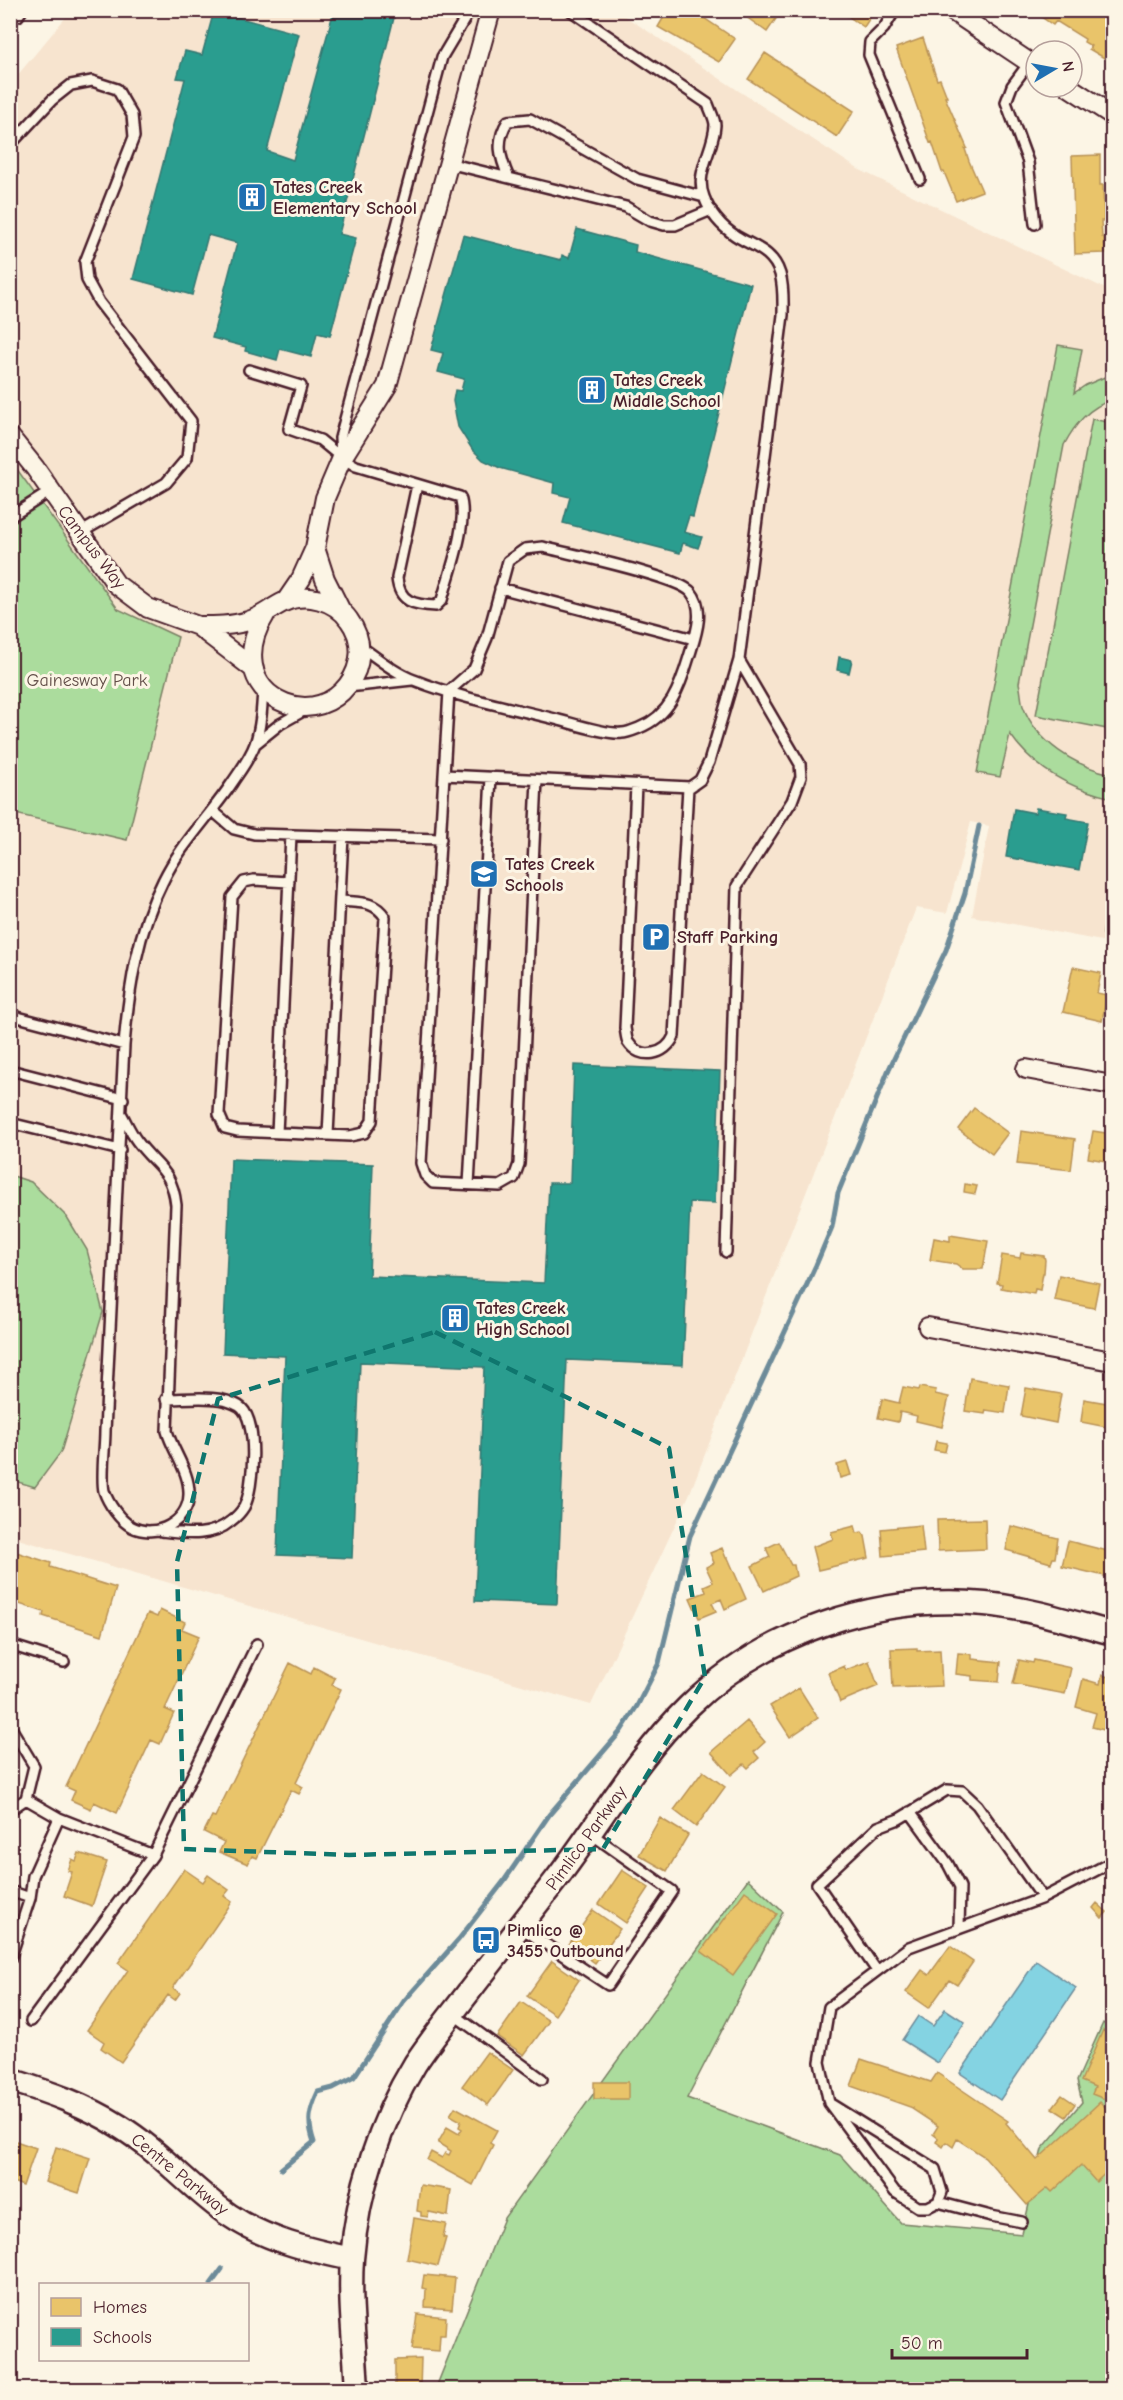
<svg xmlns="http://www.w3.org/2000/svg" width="1123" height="2400" font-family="'Comic Neue',sans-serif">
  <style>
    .built { fill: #f7e4cf }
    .green { fill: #abdc9d; stroke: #7a7e64; stroke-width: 1.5 }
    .water { fill: #84d3e2; stroke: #6d8b99; stroke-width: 1.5 }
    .homes { fill: #e9c46a; stroke: #b99257; stroke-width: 1.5 }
    .schools { fill: #2a9d8f; stroke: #347771; stroke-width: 1.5 }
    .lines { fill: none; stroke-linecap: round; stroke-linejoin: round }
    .stream { stroke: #6d8b99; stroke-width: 5 }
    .service-casing { stroke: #4a1f2b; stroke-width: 14 }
    .minor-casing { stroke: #4a1f2b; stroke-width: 22 }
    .tertiary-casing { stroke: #4a1f2b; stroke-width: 27 }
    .service { stroke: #fcf5e5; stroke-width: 9 }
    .minor { stroke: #fcf5e5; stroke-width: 18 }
    .tertiary { stroke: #fcf5e5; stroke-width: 22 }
    .marked { fill: none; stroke: #0f766e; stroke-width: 4.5; stroke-dasharray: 12 8; stroke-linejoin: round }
    .labels { text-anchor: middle; stroke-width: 6; stroke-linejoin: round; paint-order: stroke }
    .poi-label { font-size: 18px; font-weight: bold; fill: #4a1f2b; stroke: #fcf5e5; text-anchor: start }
    .street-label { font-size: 18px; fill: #4a1f2b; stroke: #fcf5e5 }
    .park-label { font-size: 18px; fill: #624e48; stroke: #fcf5e5 }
  </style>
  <rect width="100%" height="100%" fill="#fcf5e5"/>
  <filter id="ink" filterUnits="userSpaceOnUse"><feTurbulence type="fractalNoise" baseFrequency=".0167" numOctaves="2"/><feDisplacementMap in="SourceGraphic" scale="12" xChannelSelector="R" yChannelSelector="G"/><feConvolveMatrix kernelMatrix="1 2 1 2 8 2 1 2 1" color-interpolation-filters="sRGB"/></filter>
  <g filter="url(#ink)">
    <path class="built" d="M71 11H617L858 169 1112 292V943L972 916 989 826 971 822 947 913 916 908 690 1493 591 1705 11 1537 10 813 127 840 177 638 118 609 11 461V83Z"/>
    <path class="green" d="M1058 345 1082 349 1074 393 1086 385 1112 374V400C1089 407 1075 424 1064 445L1019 683C1021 691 1021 699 1023 706 1036 742 1076 767 1112 774V798C1072 789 1034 769 1010 734L1000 777 977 773Z
      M1092 419 1112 423V730L1036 715Z
      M11 461 118 609 178 637 127 840 11 813Z
      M1112 845V935L1103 934Z
      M10 1175 31 1182 67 1217 87 1250 103 1312 61 1452 35 1487 11 1480Z
      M748 1879 783 1912 687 2098 840 2155 901 2223 1022 2234 1042 2149 1082 2102 1077 2081 1103 2023 1112 2028V2389L435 2390 504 2218Z"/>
    <path class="water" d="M1036 1961 1076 1988 1000 2100 960 2073Z
      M945 2009 965 2022 938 2063 902 2040 918 2016 933 2026Z"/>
    <path class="homes" d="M668 10H692L735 39 719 62 658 27Z
      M749 10H782L767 32 745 16Z
      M839 10H875L864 27Z
      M1031 10H1104L1112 16V61L1107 58 1106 59 1089 49 1091 46 1084 42 1085 39 1056 21 1053 25Z
      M923 38 937 80 940 79 947 97H945L967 148 965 149 969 161 982 191 956 201 944 172H942L932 142 930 143 896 48Z
      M765 53 854 111 837 137 748 79Z
      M1100 155V185H1103L1104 221H1101L1102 237H1104L1105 253 1075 254 1072 156Z
      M1073 967 1101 973 1097 993 1107 995 1102 1021 1063 1012Z
      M974 1108 1008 1133 992 1154 958 1129Z
      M1021 1131 1075 1139 1071 1170 1017 1164Z
      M1093 1131 1112 1134V1162L1088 1158Z
      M965 1184 977 1186 975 1194 964 1192Z
      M950 1235 988 1241 983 1269H963L956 1264 930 1260 934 1238 950 1241Z
      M1021 1253 1044 1256 1045 1260 1044 1273H1043L1040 1290 1035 1289 1034 1294 1001 1288 1002 1284 997 1283 1002 1255 1020 1258Z
      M1059 1275 1099 1283 1094 1308 1054 1300Z
      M970 1378 1009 1385 1005 1413 986 1410 985 1414 965 1411Z
      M903 1387 919 1390 920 1387 936 1390 935 1394 949 1397 942 1427 916 1421 917 1416 900 1412 898 1422 878 1418 882 1399 899 1403Z
      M1026 1388 1061 1394 1056 1423 1021 1416Z
      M1084 1399 1112 1404V1428L1081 1422Z
      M936 1441 947 1443 945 1452 934 1450Z
      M847 1462 851 1475 840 1478 837 1465Z
      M985 1519 986 1549 938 1551 937 1520Z
      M921 1525 924 1552 883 1556 881 1529Z
      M855 1526 857 1533 862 1532 865 1536 869 1558 818 1570 812 1547 833 1539 831 1532Z
      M1011 1526 1058 1538 1055 1558H1053L1051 1563 1006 1550Z
      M1068 1541 1112 1552 1109 1577 1062 1566Z
      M779 1542 791 1565H794L796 1576 764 1591 752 1566 770 1557 766 1548Z
      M722 1548 726 1558H728L746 1599 725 1609 721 1599 712 1603 716 1611 699 1618 690 1598 706 1592 704 1586 713 1582 706 1567 714 1563 710 1553Z
      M10 1550 51 1563 50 1567 116 1588 102 1635 43 1616 44 1612 10 1601Z
      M160 1610 185 1622 182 1629 199 1636 165 1709 174 1713 160 1744 151 1740 117 1813 94 1802 91 1809 71 1800 75 1791 66 1787 148 1613 157 1617Z
      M917 1648V1651L940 1650 942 1686 893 1688 891 1649Z
      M958 1653 972 1654V1659L1001 1662 999 1682 972 1680V1676L956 1674Z
      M1019 1660 1033 1663 1034 1660 1071 1668 1065 1694 1013 1684Z
      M869 1661 878 1686 840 1702 828 1673 844 1666 846 1670Z
      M290 1663 311 1674 314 1667 335 1678 332 1685 341 1689 296 1783 303 1787 299 1794 291 1790 257 1858 252 1856 248 1864 219 1852 224 1842 204 1832 212 1816 215 1817Z
      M1102 1675 1112 1678V1732L1092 1727 1096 1713 1076 1707 1083 1679 1100 1684Z
      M799 1688 818 1718 790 1737 770 1706Z
      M747 1721 765 1742 754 1752 759 1758 748 1768 744 1764 731 1775 711 1752Z
      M703 1771 725 1787 696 1827 674 1810Z
      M660 1818 688 1835 667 1871 639 1855Z
      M79 1853 107 1862 92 1906 64 1896 72 1872 68 1871 72 1859 76 1861Z
      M184 1869 203 1882 208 1875 229 1890 224 1896 232 1902 173 1988 180 1993 175 2000 168 1995 121 2062 101 2048 104 2042 87 2030 128 1970 118 1963Z
      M622 1870 649 1888 626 1923 599 1904Z
      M745 1891 777 1914 733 1975 701 1951Z
      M1097 1903 1107 1912 1102 1918 1093 1908Z
      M593 1910 620 1929 595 1963 569 1944Z
      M950 1946 973 1962 957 1985 949 1980 929 2008 906 1992 922 1970 929 1975Z
      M552 1961 579 1980 555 2015 527 1996Z
      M521 2002 549 2021 524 2055 497 2036Z
      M1103 2030 1112 2034V2102L1092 2094 1095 2087 1081 2081Z
      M487 2052 513 2070 488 2105 462 2086Z
      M861 2059 931 2082 937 2073 1008 2121 1006 2123 1037 2160 1100 2102 1109 2111 1112 2110V2167L1096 2182 1081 2165 1052 2192 1048 2188 1027 2205 985 2157 957 2139 953 2147 946 2142 943 2147 936 2142 938 2138 933 2134 938 2126 912 2109 913 2108 851 2086Z
      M594 2082H628V2099H594Z
      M1062 2095 1075 2104 1066 2117 1052 2108Z
      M455 2107 497 2130 490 2143 493 2145 473 2185 427 2160 431 2152 442 2158 445 2153 449 2155 451 2151 438 2143 447 2127 459 2134 462 2129 459 2127 461 2121 450 2115Z
      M10 2139 36 2148 23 2186 10 2181Z
      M56 2147 90 2158 79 2193 45 2182Z
      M420 2185 451 2190 448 2216 429 2212 428 2217 421 2216V2212L417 2211Z
      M414 2218 446 2224 443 2237 446 2238 438 2266 407 2259Z
      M424 2275 455 2278 452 2309 425 2307 426 2289 422 2288Z
      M417 2314 446 2317 445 2335H440L439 2351 412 2349Z
      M421 2359 420 2390H395V2360Z"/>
    <path class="schools" d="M334 10H396L339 234 356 238 330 336 317 333 311 357 280 349 277 360 245 351 246 347 212 338 237 243 208 235 192 295 133 279 185 79 177 78 185 51 202 55 214 11 299 34 267 151 293 160Z
      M577 229 636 245 635 252 751 284 693 517 689 516 684 532 702 537 698 548 683 543 680 553 563 523 570 497 553 493 554 483 500 468 483 460 472 449 458 427 453 401 455 390 461 391 464 379 438 372 443 353 431 350 463 235 561 260 562 255 569 258Z
      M839 657 852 660 849 673 837 670Z
      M1036 808 1067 813 1066 818 1088 822 1079 870 1006 857 1014 809 1035 813Z
      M574 1065 720 1071 715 1203 690 1202 683 1365 567 1360 557 1604 475 1601 484 1367 360 1362 352 1558 277 1555 285 1356 223 1353 231 1159 373 1164 369 1276 544 1283 549 1183H570Z"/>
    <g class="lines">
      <path class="stream" d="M281 2169 314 2142C307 2122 309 2111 318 2092L333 2088 354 2077 404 2001 459 1939 504 1881 549 1815 621 1731 637 1706 659 1663 690 1536 816 1265 832 1227 838 1193 889 1069 946 950 965 893 979 826
        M211 2284 222 2269"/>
      <g class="service-casing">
        <path id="service" d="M895 10 884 28 870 42 869 55 920 179
          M18 16 22 10
          M1029 63 1012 86 1006 102 1028 162 1035 224
          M10 145 52 100 71 85 92 81 117 89 132 115 134 137 85 262 87 280 99 302 191 421 187 458 166 483 80 533
          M448 163 509 178
          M704 197 637 179 530 119 508 121C495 141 500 158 509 178L626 207 650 221 664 225H675L711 210
          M249 370 301 386 289 429 320 440 342 458 356 466 460 497C469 522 449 574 442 600L436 606C414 605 399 602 397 578L417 485
          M341 455 340 438 442 57 470 10
          M10 517 51 491
          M500 588 694 639
          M360 646C377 658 395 673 414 680 459 698 512 708 559 720 574 724 608 735 622 733 627 733 634 730 639 728 670 716 680 687 689 657 695 637 706 610 691 592 677 576 569 554 543 547L525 549 508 561 487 638 474 669 449 691 421 1163 425 1175 433 1183 500 1186 514 1178 519 1164 537 780
          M348 687 412 680
          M255 744 280 724 305 710
          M444 775 690 787 700 780 709 762 739 660 783 315C783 301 784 287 780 274 773 251 754 247 736 236 722 227 710 213 704 197 694 173 714 150 715 125 715 119 710 110 708 104L570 10
          M636 785 625 1028C626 1032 626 1038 628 1042 640 1061 666 1055 674 1036L688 787
          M213 811 234 829 254 834 441 839
          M289 882 254 880 244 882 232 897 219 1114 225 1128 237 1131 350 1136 364 1133 372 1121 385 917C374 900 359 903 340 901
          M10 1015 124 1045
          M10 1070 123 1099
          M122 1115C127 1124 131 1133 137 1141 156 1167 172 1169 176 1205L167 1431C173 1452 190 1472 189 1495 188 1522 156 1539 132 1527 120 1521 108 1503 104 1491 101 1478 105 1446 105 1431L124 1045C129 989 137 932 163 881 180 845 210 816 232 783 240 771 250 758 255 744 261 727 262 707 263 689
          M10 1123 120 1150
          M277 1133 291 835
          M328 1135 343 836
          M469 1185 491 777
          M726 1252 737 886 792 801 801 777 800 764 739 660
          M161 1531C186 1534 211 1538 231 1521 235 1518 241 1512 244 1507 254 1489 259 1418 239 1406 220 1394 188 1399 166 1399
          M10 1645 64 1662
          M10 1726 34 1766 26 1799 59 1818 153 1855
          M10 1810 26 1799
          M910 1812 948 1864 960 1887 959 1928
          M10 1891 30 1898
          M520 1927 608 1985 672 1891 590 1833
          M10 1959 30 1898 33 1876 59 1818
          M877 1971 817 1884 878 1827 899 1819 947 1790 962 1791 977 1805 1043 1898
          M452 2013 542 2079
          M31 2021 153 1855 257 1644
          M829 2103 935 2169 942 2192 938 2202 928 2207H918L895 2192 829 2103 820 2062 829 2007 909 1947 1043 1898 1112 1862
          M938 2202 991 2216 1022 2222"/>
      </g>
      <g class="minor-casing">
        <path id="minor" d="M951 10 1036 67
          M1069 87 1112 115
          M10 437 35 468 116 584 148 608 198 626 254 669
          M315 548 325 579 340 609
          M286 601 301 579 315 548 325 498 342 458 387 386 491 10
          M198 626C215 626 232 626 248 621 262 617 271 608 284 602 306 592 335 600 349 620 381 663 335 723 285 703 246 688 245 646 265 615
          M1026 1069 1112 1085
          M928 1327 1112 1361"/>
      </g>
      <g class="tertiary-casing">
        <path id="tertiary" d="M10 2080C48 2092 86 2105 119 2126 160 2151 190 2188 229 2215 266 2240 309 2250 352 2259
          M357 2390C355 2346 349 2302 352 2259 357 2192 380 2121 415 2064 432 2038 452 2014 471 1989 499 1953 527 1917 555 1881 599 1824 636 1758 688 1707 764 1632 878 1594 985 1604 1028 1608 1071 1622 1112 1633"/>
      </g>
      <use href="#service" class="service"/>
      <use href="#minor" class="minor"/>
      <use href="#tertiary" class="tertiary"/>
    </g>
  </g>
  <path class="marked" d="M435 1332 669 1448 705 1677 603 1849 349 1855 184 1849 177 1562 218 1399Z"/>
  <defs>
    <g id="building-square" transform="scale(1.5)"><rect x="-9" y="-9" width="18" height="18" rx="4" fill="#1f6fb2" stroke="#fcf5e5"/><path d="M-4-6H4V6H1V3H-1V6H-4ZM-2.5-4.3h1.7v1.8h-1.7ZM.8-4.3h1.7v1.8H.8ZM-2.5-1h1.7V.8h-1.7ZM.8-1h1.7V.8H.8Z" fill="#fff"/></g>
    <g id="school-square" transform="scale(1.5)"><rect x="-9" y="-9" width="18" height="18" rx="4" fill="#1f6fb2" stroke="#fcf5e5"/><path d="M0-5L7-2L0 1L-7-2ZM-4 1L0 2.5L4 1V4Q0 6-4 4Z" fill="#fff"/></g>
    <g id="parking-square" transform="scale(1.5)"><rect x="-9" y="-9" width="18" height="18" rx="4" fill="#1f6fb2" stroke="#fcf5e5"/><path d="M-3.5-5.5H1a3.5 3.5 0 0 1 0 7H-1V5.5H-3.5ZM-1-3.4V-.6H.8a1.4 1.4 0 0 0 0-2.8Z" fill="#fff"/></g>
    <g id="bus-square" transform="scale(1.5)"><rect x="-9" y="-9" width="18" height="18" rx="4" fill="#1f6fb2" stroke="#fcf5e5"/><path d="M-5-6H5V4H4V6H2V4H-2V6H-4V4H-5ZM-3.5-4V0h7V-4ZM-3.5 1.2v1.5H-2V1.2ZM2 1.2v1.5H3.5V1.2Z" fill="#fff"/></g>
  </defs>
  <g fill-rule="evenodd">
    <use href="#building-square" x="252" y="197"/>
    <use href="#building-square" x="592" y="390"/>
    <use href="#school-square" x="484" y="874"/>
    <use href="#parking-square" x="656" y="937"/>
    <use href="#building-square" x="455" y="1318"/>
    <use href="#bus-square" x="486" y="1940"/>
  </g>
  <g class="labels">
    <g class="poi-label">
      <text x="273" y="193">Tates Creek<tspan x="273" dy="21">Elementary School</tspan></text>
      <text x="613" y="386">Tates Creek<tspan x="613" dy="21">Middle School</tspan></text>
      <text x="505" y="870">Tates Creek<tspan x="505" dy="21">Schools</tspan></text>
      <text x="677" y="943">Staff Parking</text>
      <text x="476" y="1314">Tates Creek<tspan x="476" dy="21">High School</tspan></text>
      <text x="507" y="1936">Pimlico @<tspan x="507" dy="21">3455 Outbound</tspan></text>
    </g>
    <g class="street-label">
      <text transform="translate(92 547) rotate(53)" y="6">Campus Way</text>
      <text transform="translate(586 1838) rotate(-54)" y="6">Pimlico Parkway</text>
      <text transform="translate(180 2174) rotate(39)" y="6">Centre Parkway</text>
    </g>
    <g class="park-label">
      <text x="87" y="686">Gainesway Park</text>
    </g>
  </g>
  <rect width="1123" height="2400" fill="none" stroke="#fcf5e5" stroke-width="36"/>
  <rect x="18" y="18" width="1087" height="2364" fill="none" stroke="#4a1f2b" stroke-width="2" filter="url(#ink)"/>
  <rect x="39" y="2283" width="210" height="78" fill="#fcf5e5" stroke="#b59f9b" stroke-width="1.5"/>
  <rect x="51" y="2298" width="30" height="18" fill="#e9c46a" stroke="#b59f9b" stroke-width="1.5"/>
  <text x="93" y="2313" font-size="18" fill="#4a1f2b">Homes</text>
  <rect x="51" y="2328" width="30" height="18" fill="#2a9d8f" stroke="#b59f9b" stroke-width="1.5"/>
  <text x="93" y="2343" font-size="18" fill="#4a1f2b">Schools</text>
  <g transform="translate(1054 69) rotate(80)"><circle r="28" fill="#fcf5e5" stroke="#b59f9b" stroke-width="1.5"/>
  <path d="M0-4.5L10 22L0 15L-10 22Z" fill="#1f6fb2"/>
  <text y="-9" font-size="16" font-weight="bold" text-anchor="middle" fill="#4a1f2b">N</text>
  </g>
  <path d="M892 2349v9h135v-9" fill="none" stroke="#4a1f2b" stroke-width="3"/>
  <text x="901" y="2349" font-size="18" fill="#4a1f2b" stroke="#fcf5e5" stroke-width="4.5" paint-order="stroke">50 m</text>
</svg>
